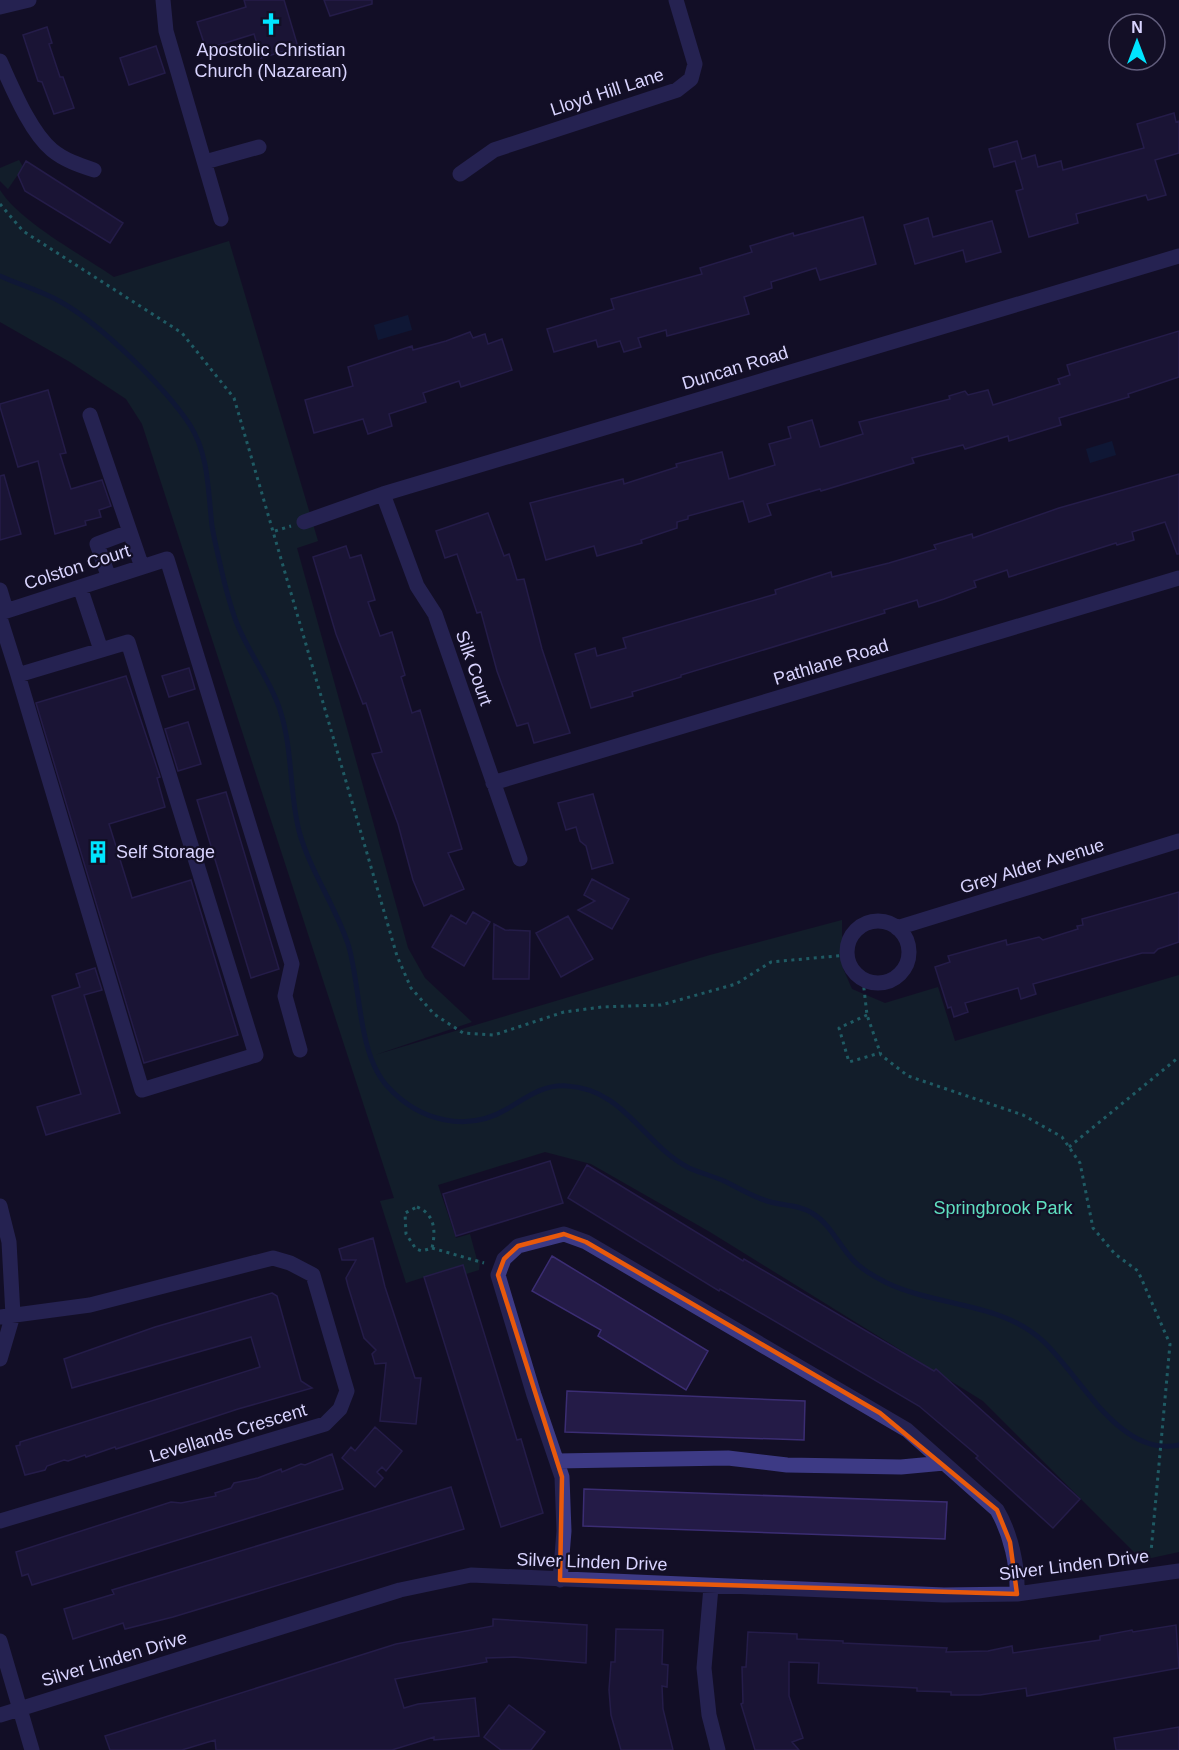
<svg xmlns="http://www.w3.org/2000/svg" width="1179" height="1750" font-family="Arial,sans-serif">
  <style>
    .green { fill: #12302f }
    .water { fill: #0c2248 }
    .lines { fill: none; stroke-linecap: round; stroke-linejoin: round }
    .stream { stroke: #0c2248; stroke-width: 5 }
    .building { fill: #241b47; stroke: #3b2d73; stroke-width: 1.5 }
    .path { stroke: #2fb8b0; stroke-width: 3; stroke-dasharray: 3 4.5; stroke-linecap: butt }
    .minor { stroke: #3d3a85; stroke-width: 15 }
    .marked { fill: none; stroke: #e8590c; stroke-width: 4.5; stroke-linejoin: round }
    .labels { text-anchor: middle; stroke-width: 4.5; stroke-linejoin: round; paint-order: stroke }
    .poi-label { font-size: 18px; fill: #d9d4ff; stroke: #130f26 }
    .street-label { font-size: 18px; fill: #d9d4ff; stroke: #130f26 }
    .park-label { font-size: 18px; fill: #5fe0c0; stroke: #130f26 }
  </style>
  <rect width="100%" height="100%" fill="#130f26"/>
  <path class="green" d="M19 160 23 167 8 189 0 181V168Z
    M0 190C20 222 82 255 114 277L229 241 318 541 297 548 408 948 425 978 472 1022 375 1055 710 955 842 920V966L852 989 885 1003 938 987 955 1041 1179 975V1552L1142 1560 983 1401 710 1232 591 1164 545 1152 438 1185 456 1238 470 1234 477 1260H480L479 1270 466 1274 462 1265 406 1283 380 1201 394 1198 142 424 126 399 70 362 0 322Z"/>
  <path class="water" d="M408 315 412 330 378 340 374 325Z
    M1112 441 1116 455 1090 463 1086 449Z"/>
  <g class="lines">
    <path class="stream" d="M0 276C20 285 42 291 61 302 100 324 165 387 190 425 209 455 208 492 212 526 215 544 220 563 224 581 228 596 232 612 238 626 250 655 271 681 280 710 293 750 289 791 299 831 310 871 335 905 348 944 361 985 357 1054 388 1087 419 1121 467 1133 507 1109 526 1098 543 1084 567 1086 624 1089 642 1143 689 1168 700 1173 713 1176 724 1181 739 1188 751 1196 767 1201 782 1206 798 1204 812 1213 832 1225 839 1247 855 1262 863 1270 877 1278 887 1283 938 1307 1002 1302 1044 1342 1081 1377 1120 1458 1179 1445"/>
  </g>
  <path class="building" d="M244 0H284L298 47 261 58 254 34 206 49 197 22 246 7Z
    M324 0H372V4L330 16Z
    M47 27 52 43 49 44 60 77H63L74 108 54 114 42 82 38 81 23 35Z
    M156 46 165 73 129 85 120 58Z
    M1174 113 1176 122 1179 121V153L1155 160 1166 195 1148 200 1146 195 1076 214 1078 223 1029 237 1016 191 1023 189 1015 161 994 167 989 149 1017 141 1022 159 1035 155 1038 167 1061 161 1063 170 1144 148 1137 124Z
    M26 161 123 223 110 243 25 191 18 175Z
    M863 217 876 264 820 280 816 268 771 282 772 288 744 297 749 314 667 336 666 330 638 338 641 347 624 352 620 341 598 347 596 340 554 352 547 329 614 309 611 299 702 274 700 268 752 252 750 246 793 233 794 236Z
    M928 218 933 237 992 221 1001 252 966 262 963 250 915 264 904 225Z
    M1179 331V377L1128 394 1129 397 1059 418 1061 425 1009 441 1008 436 965 449 963 445 912 458 914 463 821 491 820 489 767 504 771 515 749 522 743 501 688 516V519L677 522V528L641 540 642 543 597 556 594 546 546 560 530 503 623 479 624 484 677 467 676 464 722 452 729 479 775 465 769 444 791 438 788 427 812 420 820 447 863 434 859 422 950 399 949 396 965 391 968 395 988 390 993 405 1060 384 1058 379 1070 375 1067 365Z
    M470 332 473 338 485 334 488 344 502 339 512 370 461 387 459 381 423 393 426 402 389 414 392 426 368 434 363 419 314 433 305 400 353 386 348 367 412 346 413 350 446 341Z
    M48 390 66 453 60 454 71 489 102 480 111 506 99 510 101 517 85 521 86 525 55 534 38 461 18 467 0 407V404Z
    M1179 474V554H1177L1165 522 1132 532 1134 540 1117 545 1116 543 1009 577 1007 570 974 581 976 587 944 599 919 607 917 600 884 610 885 613 681 675V677L632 692 633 696 591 708 575 654 595 648 597 656 626 648 623 638 776 594 775 590 831 572 832 577 889 563 936 549 934 545 972 534 973 538 1059 508Z
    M4 475 21 534 0 540V476Z
    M488 513 504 556 509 554 517 580 524 579 542 649 570 733 534 743 528 723 517 726 497 671 481 612 477 613 457 554 445 558 436 531Z
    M346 546 350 558 361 555 375 600 368 602 380 636 392 632 405 675 401 677 412 713 420 710 462 849 448 853 464 889 424 906 413 880 398 824 372 754 382 752 366 703 363 704 336 634 313 557Z
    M189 668 195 689 169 697 162 676Z
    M126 676 160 777 157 778 165 807 109 824 132 898 191 880 238 1035 144 1063 36 703Z
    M188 722 201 764 178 771 165 729Z
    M226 792 279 969 251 978 197 800Z
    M593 794 613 863 592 869 586 846 580 841 576 827 566 830 558 803Z
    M592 879 629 899 612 929 578 910 595 901 584 895Z
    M1179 892V942L1158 949 1154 953H1142L1033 984 1036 994 1021 999 1018 988 965 1003 968 1012 954 1017 951 1007 948 1008 935 967 950 962 948 956 1006 940 1007 945 1039 937 1043 940 1078 929 1077 926 1083 925 1082 919Z
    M473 912 490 922 464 966 432 947 451 915 466 924Z
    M568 916 593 959 561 977 536 933Z
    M494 924 505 930 530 931 529 979H493Z
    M95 968 102 990 84 995 120 1113 46 1135 37 1107 81 1094 52 996 80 987 76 974Z
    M550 1161 563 1203 456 1236 443 1194Z
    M587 1165 743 1261 744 1259 934 1371 936 1369 1080 1499 1053 1528 976 1458 978 1456 919 1406 720 1289 719 1291 568 1198Z
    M373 1238 385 1287 415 1378H421L416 1424 380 1421 386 1363 375 1364 372 1354 376 1350 364 1338 348 1286 346 1278 356 1260H342L339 1249Z
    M552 1256 708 1351 686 1390 598 1336 601 1330 532 1291Z
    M463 1265 517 1440 521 1439 543 1513 501 1527 424 1277Z
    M272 1293 277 1296 301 1381 312 1388 238 1409 116 1449 115 1447 86 1457 85 1455 68 1461 64 1460 47 1466 45 1470 25 1475 16 1446 20 1445V1442L260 1367 251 1337 72 1388 64 1359 155 1327Z
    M567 1391 805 1401 804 1440 565 1432Z
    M375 1427 402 1451 386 1471 382 1467 377 1472 383 1478 375 1487 342 1458 351 1447 355 1451Z
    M332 1454 343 1489 32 1585 28 1574 22 1576 16 1552 171 1502 181 1503 216 1496 215 1493 231 1488 234 1483 258 1478 281 1469 282 1472 301 1464 305 1465Z
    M451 1487 464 1529 173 1617 125 1629 123 1623 73 1639 64 1609 114 1594 112 1590 155 1577Z
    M584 1489 947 1502 945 1539 583 1526Z
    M493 1619 587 1625 586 1663 514 1657 486 1658 487 1662 395 1679 404 1708 418 1704 475 1698 479 1736 434 1740V1737L392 1750H216L215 1740 182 1750H110L105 1736 396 1644 493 1626Z
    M1176 1625 1179 1668 1027 1696 1026 1688 980 1695H951V1692L917 1691V1688L818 1683 819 1663 789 1662V1696L803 1738 792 1742 799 1750H755L741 1704 743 1703 742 1667H746L748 1632 797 1634V1639L843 1641V1643L947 1648 946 1652 988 1651 1012 1646 1013 1653 1100 1640V1636L1132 1630 1133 1632Z
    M616 1629 663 1630 662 1664 668 1665 667 1687 662 1686 663 1709 673 1750H621L611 1715 609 1690 611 1662H615Z
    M509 1705 545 1732 531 1750H501L484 1737Z
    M1179 1727V1750H1116L1114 1738Z"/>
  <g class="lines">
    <path class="path" d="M0 204 23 231 182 333 234 398 397 956 411 988 434 1014 463 1033 494 1035 564 1012 602 1007 661 1005 736 984 771 962 847 955
      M275 531 291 526
      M863 980 867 1015 881 1055 908 1076 1023 1115 1062 1137 1080 1163 1093 1228 1115 1254 1138 1271 1170 1344 1151 1552
      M867 1015 839 1028 849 1062 880 1053
      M1069 1147 1179 1057
      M417 1207C435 1214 436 1231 432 1248L422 1251 416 1249 406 1234 405 1213Z
      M432 1248 484 1263"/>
    <path class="minor" d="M163 0 166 31 221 219
      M0 7 29 0
      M0 61C12 87 30 132 52 150 64 160 79 165 94 170
      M205 162 259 147
      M460 174 494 150 677 90 691 79 695 64 676 0
      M90 415 142 567
      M383 494 417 586 435 614 520 859
      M304 522 383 494 1179 256
      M109 578 97 544 129 532
      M80 587 101 650
      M0 590 6 610
      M0 613 167 559 292 964 285 996 300 1050
      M0 618 18 675 128 642 256 1055 142 1090 18 675
      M493 783 1179 578
      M847 952a31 31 0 1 1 62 0a31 31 0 1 1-62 0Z
      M897 928 1179 841
      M0 1206 9 1242 13 1315 0 1359
      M0 1317 90 1305 273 1258 290 1263 313 1275 347 1391 340 1409 325 1424 0 1521
      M557 1461 728 1458 787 1465 901 1467 944 1463
      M560 1580 564 1531 562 1477 534 1395 498 1275 504 1259 518 1246 564 1234 586 1242 907 1430 997 1510C1011 1534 1018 1566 1017 1594
      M711 1587 704 1668 709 1715 718 1750
      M0 1641 32 1750
      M0 1715 400 1590 471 1575 944 1595 1017 1594 1179 1571"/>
  </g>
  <path d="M0 0H1179V1750H0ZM564 1234 586 1242 880 1413 997 1510 1010 1542 1017 1594 560 1580 562 1477 498 1275 504 1259 518 1246Z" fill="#130f26" fill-opacity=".55" fill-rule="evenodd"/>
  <path class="marked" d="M564 1234 586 1242 880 1413 997 1510 1010 1542 1017 1594 560 1580 562 1477 498 1275 504 1259 518 1246Z"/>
  <defs>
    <g id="church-bare" transform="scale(1.8)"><path d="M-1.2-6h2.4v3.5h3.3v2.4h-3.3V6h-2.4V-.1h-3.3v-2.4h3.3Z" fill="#00e5ff" stroke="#130f26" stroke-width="2.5" paint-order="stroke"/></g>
    <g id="building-bare" transform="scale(1.8)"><path d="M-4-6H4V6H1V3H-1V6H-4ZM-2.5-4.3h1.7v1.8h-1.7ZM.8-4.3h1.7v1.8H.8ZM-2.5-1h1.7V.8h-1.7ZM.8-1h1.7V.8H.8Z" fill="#00e5ff" stroke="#130f26" stroke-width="2.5" paint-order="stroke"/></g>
  </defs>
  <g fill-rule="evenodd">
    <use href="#church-bare" x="271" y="24"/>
    <use href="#building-bare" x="98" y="852"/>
  </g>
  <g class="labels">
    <g class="poi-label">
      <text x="271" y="56">Apostolic Christian<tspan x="271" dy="21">Church (Nazarean)</tspan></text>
      <text x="116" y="858" text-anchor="start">Self Storage</text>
    </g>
    <g class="street-label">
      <text transform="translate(607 92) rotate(-18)" y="6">Lloyd Hill Lane</text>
      <text transform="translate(735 368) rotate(-17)" y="6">Duncan Road</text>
      <text transform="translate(77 567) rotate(-18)" y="6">Colston Court</text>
      <text transform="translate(831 662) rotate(-17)" y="6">Pathlane Road</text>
      <text transform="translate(474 668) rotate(71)" y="6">Silk Court</text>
      <text transform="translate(1032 866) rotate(-17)" y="6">Grey Alder Avenue</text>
      <text transform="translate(228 1433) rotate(-17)" y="6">Levellands Crescent</text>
      <text transform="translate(592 1562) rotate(2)" y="6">Silver Linden Drive</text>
      <text transform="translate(1074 1565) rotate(-7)" y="6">Silver Linden Drive</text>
      <text transform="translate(114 1659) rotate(-17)" y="6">Silver Linden Drive</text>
    </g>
    <g class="park-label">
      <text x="1003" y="1214">Springbrook Park</text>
    </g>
  </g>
  <g transform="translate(1137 42)"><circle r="28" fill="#130f26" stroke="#625e7d" stroke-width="1.5"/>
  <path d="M0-4.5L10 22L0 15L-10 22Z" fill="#00e5ff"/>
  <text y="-9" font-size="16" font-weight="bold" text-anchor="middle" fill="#d9d4ff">N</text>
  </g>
</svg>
